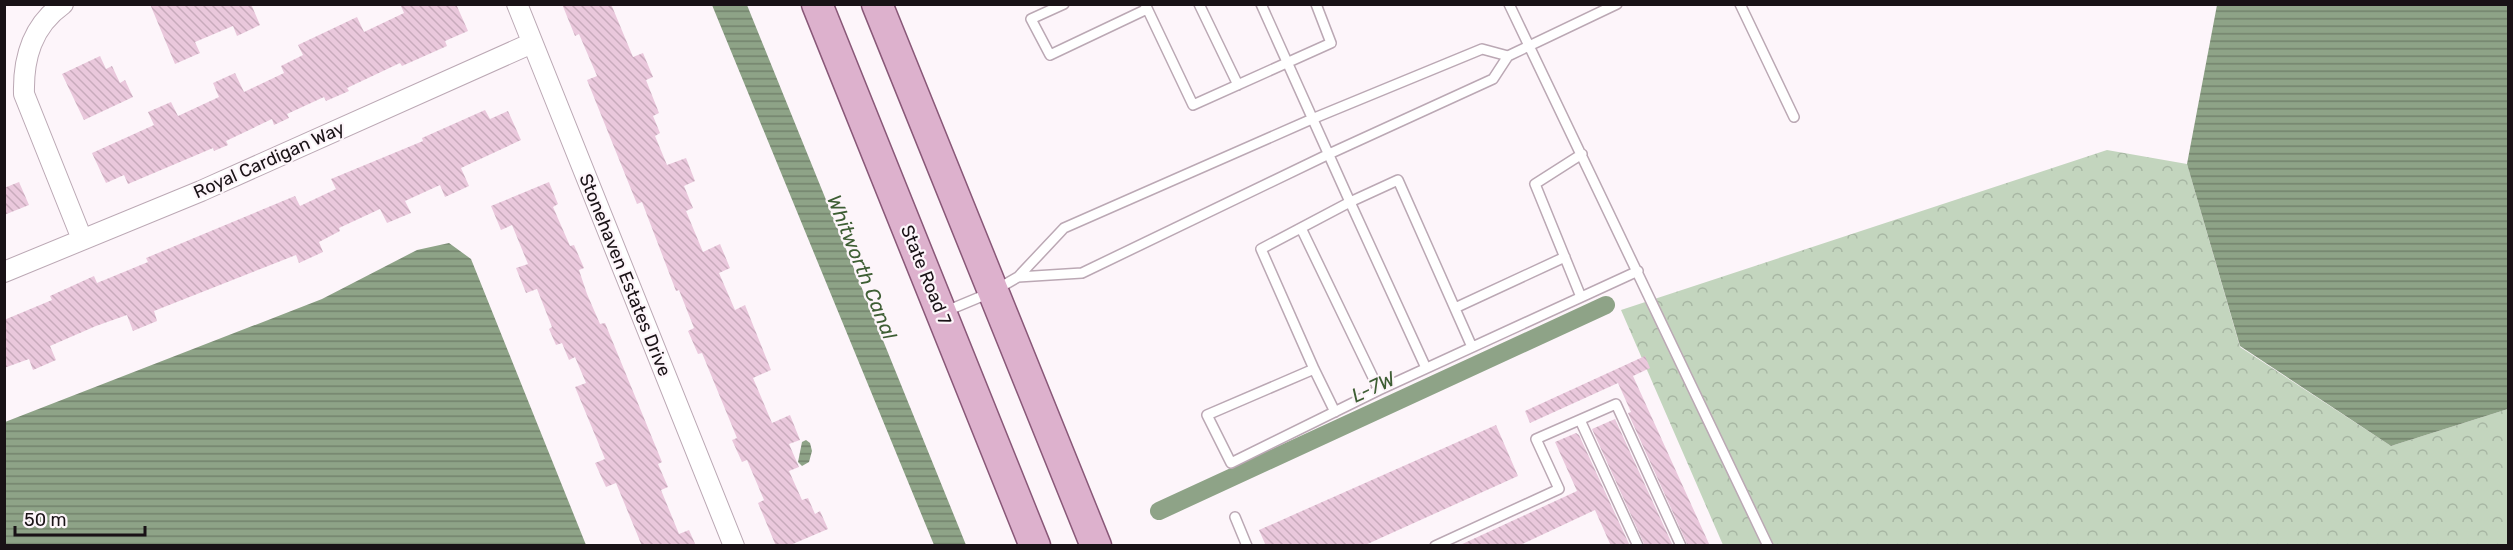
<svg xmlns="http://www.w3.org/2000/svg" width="2513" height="550" font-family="Rubik,sans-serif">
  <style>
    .forest { fill: url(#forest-crowns) }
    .water { fill: url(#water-rules) }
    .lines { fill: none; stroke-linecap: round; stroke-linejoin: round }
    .canal { stroke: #8ea387; stroke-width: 18 }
    .building { fill: url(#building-back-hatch) }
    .service-casing { stroke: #bba8b4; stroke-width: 12 }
    .minor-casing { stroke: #bba8b4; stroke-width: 22 }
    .primary-casing { stroke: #895878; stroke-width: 33 }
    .service { stroke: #fff; stroke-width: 9 }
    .minor { stroke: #fff; stroke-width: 20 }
    .primary { stroke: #ddb1cd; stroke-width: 30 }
    .labels { text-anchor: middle; stroke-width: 4.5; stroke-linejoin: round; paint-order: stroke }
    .street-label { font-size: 18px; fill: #191216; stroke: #fdf5fa }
    .water-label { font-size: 20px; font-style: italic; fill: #3e5e34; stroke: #fdf5fa }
  </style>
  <defs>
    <pattern id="forest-crowns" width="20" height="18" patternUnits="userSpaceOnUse" patternTransform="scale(1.5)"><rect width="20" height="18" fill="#c3d5be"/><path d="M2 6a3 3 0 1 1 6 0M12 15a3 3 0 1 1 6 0" fill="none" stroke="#a7b6a3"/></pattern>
    <pattern id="water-rules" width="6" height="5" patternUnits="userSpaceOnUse" patternTransform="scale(1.5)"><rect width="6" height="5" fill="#8ea387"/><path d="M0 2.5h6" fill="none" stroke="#73836d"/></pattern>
    <pattern id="building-back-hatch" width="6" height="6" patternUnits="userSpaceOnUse" patternTransform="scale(1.5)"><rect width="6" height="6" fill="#eac8dc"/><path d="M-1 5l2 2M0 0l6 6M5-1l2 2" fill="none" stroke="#c8abbc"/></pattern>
  </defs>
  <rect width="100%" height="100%" fill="#fdf5fa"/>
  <path class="forest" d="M2107 150 2187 164 2240 347 2391 446 2508 409V545H1723L1621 310Z"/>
  <path class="water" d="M712 5H747L966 545H934Z
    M2217 5H2508V409L2391 446 2240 346 2187 164Z
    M449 243 471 259 586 545H5V422L322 299 417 250Z
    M806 440 810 443 812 451 809 462 802 466 798 462 802 442Z"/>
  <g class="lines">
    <path class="canal" d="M1159 511 1606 305"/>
  </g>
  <path class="building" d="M150 4H251L260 25 237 36 233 26 195 42 200 53 175 64Z
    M400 4H456L468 31 445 41 447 46 402 66 400 63 347 88 349 91 326 101 324 97 287 114 289 118 274 125 272 119 226 141 228 145 214 151 213 148 128 184 124 175 106 183 92 153 154 125 148 112 171 102 178 116 219 97 213 83 235 73 244 92 284 73 281 66 303 55 298 45 357 17 364 32 404 13Z
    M562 4H611L633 57 643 53 653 77 646 80 659 113 653 116 660 133 655 136 667 165 686 158 695 181 684 186 693 208 686 211 703 252 720 244 730 268 719 273 735 310 745 305 771 370 753 378 772 423 790 415 800 440 789 444 799 467 789 471 802 500 808 498 815 514 820 511 828 529 788 546H776L758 503 764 500 747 460 742 462 732 440 737 438 702 353 698 354 688 331 694 328 679 290 676 291 642 202 637 204 587 80 597 76 579 34 575 36Z
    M100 56 106 69 112 66 120 83 125 80 133 97 84 120 62 74Z
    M485 110 490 119 508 111 521 140 461 168 469 186 445 197 440 185 405 201 411 213 387 223 380 209 339 228 340 231 319 242 323 252 299 263 296 255 154 311 157 321 133 331 127 315 96 326 50 346 56 360 33 370 29 359 4 368V320L52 300 50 296 94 276 97 283 148 262 146 258 295 196 300 206 336 189 331 179 423 141 422 138Z
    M19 182 29 205 4 215V188Z
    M549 182 558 204 553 207 570 246 574 245 584 268 579 270 587 294 600 324 605 323 662 462 658 464 668 487 661 490 679 534 689 530 696 546H642L616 483 606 487 595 463 605 459 575 387 586 383 575 357 569 360 562 343 556 345 549 329 552 327 537 289 526 293 516 268 528 264 512 225 501 230 491 206Z
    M1645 356 1650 368 1633 376 1710 546H1688L1628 413 1631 412 1618 383 1530 423 1525 411Z
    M1615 419 1673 546H1645L1592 429Z
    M1496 425 1518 476 1363 546H1266L1259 530Z
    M1576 433 1579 435 1630 546H1611L1595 510 1518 546H1458L1577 491 1555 442Z"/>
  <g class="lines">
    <g class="service-casing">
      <path id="service" d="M1064 4 1031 19 1050 55 1147 9
        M1145 4 1193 105 1331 43 1316 4
        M1199 4 1238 85
        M1261 4 1350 202 1398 180 1472 347
        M1509 4 1768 546
        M1740 4 1794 117
        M1301 228 1379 390
        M1018 277 1082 273 1329 154 1493 79 1508 56 1617 4
        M1581 297 1535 184 1582 154
        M1455 308 1565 257
        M944 312 992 292 1018 277 1064 228 1312 119 1482 49 1508 56
        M1314 369 1207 415 1231 463 1379 390 1638 271
        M1335 412 1314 369 1261 249 1350 202 1426 368
        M1580 420 1638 546
        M1235 517 1247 546
        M1435 546 1559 489 1536 439 1616 404 1681 546"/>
    </g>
    <g class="minor-casing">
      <path id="minor" d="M63 4C32 26 23 58 24 94L82 239
        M517 4 734 546
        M4 272 201 191 532 43"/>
    </g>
    <g class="primary-casing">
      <path id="primary" d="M817 4 1035 546
        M877 4 1096 546"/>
    </g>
    <use href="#service" class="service"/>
    <use href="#minor" class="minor"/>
    <use href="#primary" class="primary"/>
  </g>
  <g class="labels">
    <g class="street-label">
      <text transform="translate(269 160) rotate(-24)" y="6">Royal Cardigan Way</text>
      <text transform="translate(625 275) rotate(68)" y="6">Stonehaven Estates Drive</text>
      <text transform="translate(926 275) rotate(68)" y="6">State Road 7</text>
    </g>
    <g class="water-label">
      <text transform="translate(862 267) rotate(68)" y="7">Whitworth Canal</text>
      <text transform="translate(1373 387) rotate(-25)" y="7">L-7W</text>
    </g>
  </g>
  <rect width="2513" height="550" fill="none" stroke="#191216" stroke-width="12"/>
  <path d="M15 526v9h130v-9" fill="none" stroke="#191216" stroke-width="3"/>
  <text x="24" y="526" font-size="18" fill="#191216" stroke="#fdf5fa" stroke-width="4.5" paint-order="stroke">50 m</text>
</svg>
